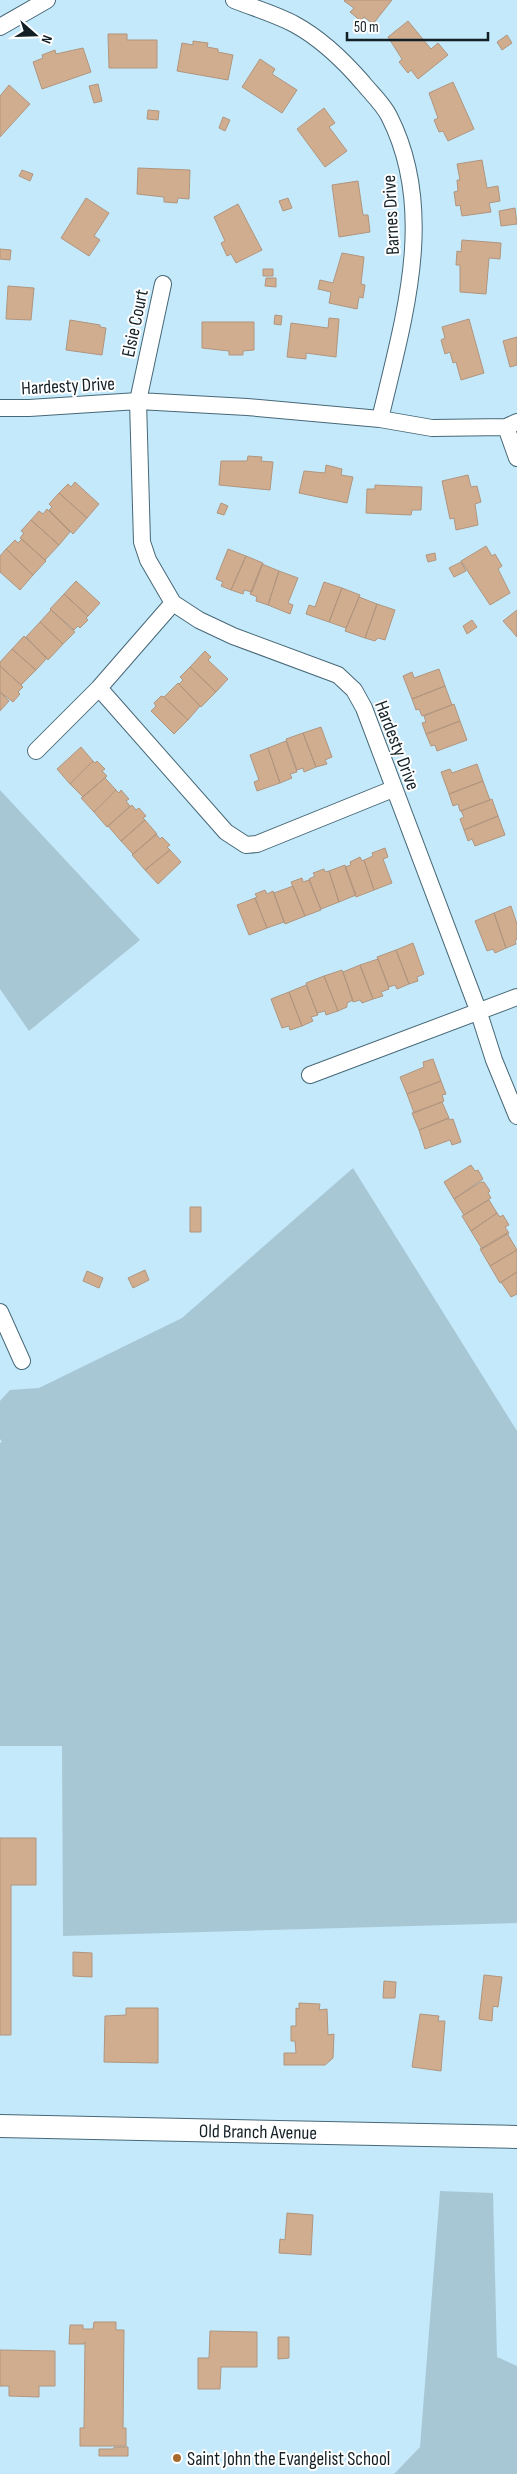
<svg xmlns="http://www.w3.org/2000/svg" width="517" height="2474" font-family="'Sofia Sans Condensed',sans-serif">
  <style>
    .green { fill: #a8c7d5 }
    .building { fill: #d1ad8f; stroke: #b0957f }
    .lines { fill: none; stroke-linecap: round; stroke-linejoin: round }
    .minor-casing { stroke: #476877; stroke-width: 18 }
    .secondary-casing { stroke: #476877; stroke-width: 24 }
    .minor { stroke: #fff; stroke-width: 16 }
    .secondary { stroke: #fff; stroke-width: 22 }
    .poi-dot { fill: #a76a2f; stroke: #fff; stroke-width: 2 }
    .labels { text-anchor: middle; stroke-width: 4; stroke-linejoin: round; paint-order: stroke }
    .street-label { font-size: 19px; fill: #122026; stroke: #fff }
    .poi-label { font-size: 19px; fill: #122026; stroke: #fff; text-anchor: start }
  </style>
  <rect width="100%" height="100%" fill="#c4e9fa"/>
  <path class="green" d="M0 790 140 940 29 1031 0 989Z
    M353 1168 517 1431V1923L63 1936 62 1746H0V1443L2 1442 0 1439V1401L10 1390 39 1388 182 1318Z
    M440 2191 493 2193 497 2357 517 2366V2474H394L420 2447Z"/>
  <path class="building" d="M345 0H392L373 24 364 17 361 21 350 12 354 8 344 1Z
    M408 21 431 49 438 43 448 55 418 79 411 70 408 73 399 62 402 59 388 37Z
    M108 34H127V40H157V68H109Z
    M507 35 512 43 502 50 497 42Z
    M193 41 208 43 207 47 218 49V52L233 55 228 80 177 71 182 43 193 45Z
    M83 48 91 72 42 89 33 62 43 58 42 55 55 50 56 54Z
    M260 59 275 69 272 74 297 90 282 113 242 87Z
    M453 82 474 129 448 141 443 131 439 132 434 120 438 118 429 93Z
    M98 84 102 101 94 103 89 86Z
    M9 85 30 104 0 137V96Z
    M324 108 335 123 329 127 347 151 325 167 297 129Z
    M148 110 159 111 158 120 147 119Z
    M223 117 230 120 225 131 219 128Z
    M482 160 487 188 498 186 500 201 489 203 491 212 462 216 460 205 456 206 454 192 458 191 457 180H460L457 164Z
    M138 168 190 170 189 199 178 198 177 203 164 202V197L137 194Z
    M22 170 33 174 30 181 19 176Z
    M358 181 363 215H368L370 232 339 237 332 185Z
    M86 198 109 213 94 236 100 240 89 256 61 238Z
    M288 198 292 208 283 211 279 201Z
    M238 204 262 250 236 263 231 254 227 256 221 243 225 241 214 217Z
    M515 208 517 224 501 226 499 211Z
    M462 240 501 243 500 259 489 258 486 294 460 292V265H456L457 251 461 252Z
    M0 249 11 250 10 260 0 259Z
    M342 253 364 257 361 284 365 285 363 298 359 297 357 309 329 303 331 292 318 289 320 280 333 283Z
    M263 269H273V276H263Z
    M266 278H276V287L265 286Z
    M8 286 34 288 31 320 6 319Z
    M275 315 282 316 281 325 274 324Z
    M329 318 339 319 336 357 306 353V359L287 357 291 323 328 328Z
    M469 319 484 373 461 380 456 362 453 363 450 352 445 354 441 340 445 338 442 327Z
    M70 320 100 325V327L106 328 102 355 66 350Z
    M202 322H254V350L243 351V355H229V351L202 348Z
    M517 337V365L510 367 503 341Z
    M248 456 262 457 261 461 273 462 270 490 219 485 221 461H247Z
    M326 465 342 469 341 475 353 477 347 503 299 493 304 471 325 473Z
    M468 475 471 487 477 486 481 502 475 504 478 525 456 530 454 518 450 519 442 481Z
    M75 482 99 504 87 518 59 493 68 484 71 487Z
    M375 485 422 487 421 510H412L411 515 366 513 367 489H375Z
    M59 493 87 518 73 534 49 510 52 507 49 504Z
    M221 503 228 506 224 515 217 513Z
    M47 509 70 532 59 545 31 520 39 511 43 514Z
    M31 520 59 545 45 560 20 538 24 533 21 531Z
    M22 539 46 561 33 575 6 549 15 540 18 543Z
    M486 546 492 556 495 554 502 566 498 569 510 593 490 605 461 561Z
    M6 549 33 575 20 590 0 572V556Z
    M228 549 246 556 231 590 221 586 223 582 216 579Z
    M435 553 436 560 428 562 426 555Z
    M246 556 263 563 252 592 244 590 243 594 231 590Z
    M461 562 466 571 454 577 449 568Z
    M262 564 279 571 268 605 256 601 257 597 250 594Z
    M279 571 298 578 288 603 293 605 290 614 268 605Z
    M76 581 100 603 88 616 64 594Z
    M324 582 342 588 329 622 306 614 309 605 315 607Z
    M342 588 360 595 346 628 329 622Z
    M64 594 88 616 86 618 88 620 80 628 78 626 74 630 50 609Z
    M359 597 377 604 365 638 345 631Z
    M377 604 395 610 385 640 378 638 375 641 365 638Z
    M51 610 75 632 63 644 40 622Z
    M517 610V637L503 621Z
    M472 620 477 627 467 634 463 626Z
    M40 622 63 644 48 660 26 637Z
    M24 636 47 658 36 670 12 649Z
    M12 649 36 670 21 685 0 666V662Z
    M205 651 211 657 208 660 228 679 216 692 190 667Z
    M0 666 23 687 18 692 20 694 13 702 0 692Z
    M190 667 216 692 201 707 179 684 183 680 180 677Z
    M439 669 445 686 412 699 403 676 412 672 414 678Z
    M178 683 200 706 188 720 164 697Z
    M445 686 452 705 422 716 419 709 416 710 412 699Z
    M0 692 9 701 0 711Z
    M161 696 164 697 188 720 174 734 151 711 156 706 154 703Z
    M454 704 460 721 426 734 422 723 426 722 424 716Z
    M460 721 467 740 437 751 435 745 431 746 426 734Z
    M321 727 332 757 325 760 327 764 316 767 303 733Z
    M303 733 316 767 304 772 303 768 297 770 286 739Z
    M286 741 297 772 290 774 292 778 280 783 268 748Z
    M81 747 93 761 70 784 57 769Z
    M268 748 280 783 257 791 254 782 259 780 250 755Z
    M93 761 95 763 97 761 105 769 102 771 107 776 83 797 70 784Z
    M477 764 483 781 449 794 441 772 450 769 452 773Z
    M105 778 116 790 94 812 81 798Z
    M483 781 490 800 460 811 458 804 453 806 449 794Z
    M116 790 119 793 121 790 129 799 126 801 130 806 107 827 94 812Z
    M492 799 498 816 464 830 460 819 464 817 461 811Z
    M132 805 136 810 139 808 146 816 143 818 145 820 121 841 108 826Z
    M498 816 505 835 475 846 472 839 468 841 464 830Z
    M145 820 157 834 133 854 121 841Z
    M156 834 160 839 162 837 170 845 167 847 170 850 145 870 132 855Z
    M385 848 388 857 383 859 392 883 374 890 364 860 373 856 372 853Z
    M170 850 181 862 158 884 145 870Z
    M360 857 362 861 364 860 374 890 356 897 345 867 351 865 350 862Z
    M345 865 356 895 339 902 329 871Z
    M324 869 325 872 329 871 339 902 321 909 309 879 315 876 313 873Z
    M302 878 303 882 309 880 321 910 305 916 291 882Z
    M293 886 305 916 285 924 274 893Z
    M265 890 267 894 273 891 284 922 267 928 255 898 257 897 255 894Z
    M255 898 267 928 249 935 237 905Z
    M511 906 517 924V939L515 941 516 944 506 948 494 913Z
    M494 913 506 948 495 953 493 949 487 951 475 921Z
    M413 943 424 974 417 977 418 981 409 984 396 950Z
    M396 950 409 984 397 989 395 985 389 987 377 957Z
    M378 959 389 989 381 992 383 996 373 999 360 965Z
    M360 965 373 999 362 1003 360 1000 353 1002 343 972Z
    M342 970 353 1000 347 1003V1007L338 1011 324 976Z
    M324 976 338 1011 326 1015 325 1011 317 1013 306 983Z
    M306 985 318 1015 311 1017 313 1021 302 1026 289 992Z
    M289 992 302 1026 290 1030 289 1026 282 1028 271 999Z
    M433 1059 441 1081 407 1094 400 1077 424 1067 423 1062Z
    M441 1081 446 1094 442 1095 444 1101 414 1113 407 1094Z
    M442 1102 449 1118 419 1130 412 1113Z
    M449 1118V1120L453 1119 461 1142 452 1145 450 1140 425 1149 419 1130Z
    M471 1165 475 1171 478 1170 483 1179 454 1199 444 1182Z
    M481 1182H484L490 1191 488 1193 491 1198 464 1215 454 1199Z
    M489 1200 497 1213 471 1231 462 1216Z
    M190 1207H201V1232H190Z
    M497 1213 500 1217 503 1215 509 1225 505 1227 509 1233 482 1249 471 1231Z
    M507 1233 517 1250 490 1266 480 1249Z
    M517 1250V1272L500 1283 490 1266Z
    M145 1270 149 1280 133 1288 128 1278Z
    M87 1271 103 1278 99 1288 83 1281Z
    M517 1272V1294L511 1297 501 1282Z
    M0 1838H36V1885H11V2035H0Z
    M73 1952 92 1953V1977L73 1976Z
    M484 1975 502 1977 498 2007 493 2006 492 2021 479 2019Z
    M384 1981 396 1982 395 1998H383Z
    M299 2003 320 2004 319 2010 327 2009 328 2035 334 2034 333 2058 325 2065H284V2053H296L295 2041H291V2026H296V2008L299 2009Z
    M126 2008H158V2063L104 2062 105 2016 126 2015Z
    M420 2014 439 2016 438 2021H445L441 2071 412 2067Z
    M287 2213 313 2215 311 2255 279 2253 280 2239 285 2240Z
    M94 2322H116V2330H124L123 2428H126V2446H80V2428H84L85 2342 84 2344H69L70 2325H83V2329H93Z
    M210 2331 257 2332V2367H221L220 2389H198V2358H209Z
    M278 2337H289V2358L278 2359Z
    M0 2350 55 2351V2386H39V2397L9 2396V2386H0Z
    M114 2447H128V2456H99V2449H114Z"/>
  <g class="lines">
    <g class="minor-casing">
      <path id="minor" d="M234 0C254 8 275 14 294 24 320 38 344 61 363 83 371 93 383 104 389 116 438 212 403 321 380 419
        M0 27 47 0
        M163 284 138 401 142 542 148 560 173 603 199 620 233 636 338 675 354 690 364 708 478 1010 494 1060 517 1116
        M0 408H29L138 401 247 407 380 419 432 428 506 427 517 422
        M506 427 517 458
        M99 688 226 832 246 845 257 844 393 789
        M36 751 99 688 173 603
        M310 1075 517 997
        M0 1312 22 1361"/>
    </g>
    <g class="secondary-casing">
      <path id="secondary" d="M0 2126 517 2137"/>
    </g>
    <use href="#minor" class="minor"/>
    <use href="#secondary" class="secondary"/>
  </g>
  <circle class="poi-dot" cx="177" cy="2458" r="5"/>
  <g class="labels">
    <g class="street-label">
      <text transform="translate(390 215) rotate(-93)" y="7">Barnes Drive</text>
      <text transform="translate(134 323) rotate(-78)" y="7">Elsie Court</text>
      <text transform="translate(68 385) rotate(-3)" y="7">Hardesty Drive</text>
      <text transform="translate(398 745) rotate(69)" y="7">Hardesty Drive</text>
      <text transform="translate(258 2131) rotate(1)" y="7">Old Branch Avenue</text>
    </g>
    <g class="poi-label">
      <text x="187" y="2465">Saint John the Evangelist School</text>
    </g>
  </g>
  <g transform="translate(35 35) rotate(110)" stroke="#ffffff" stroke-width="4" paint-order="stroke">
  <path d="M0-4L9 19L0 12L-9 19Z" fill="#122026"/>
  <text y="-8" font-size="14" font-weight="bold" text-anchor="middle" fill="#122026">N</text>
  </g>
  <path d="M347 32v8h141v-8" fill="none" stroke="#122026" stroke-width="2.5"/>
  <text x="354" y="32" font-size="15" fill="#122026" stroke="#ffffff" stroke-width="4" paint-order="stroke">50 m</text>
</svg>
